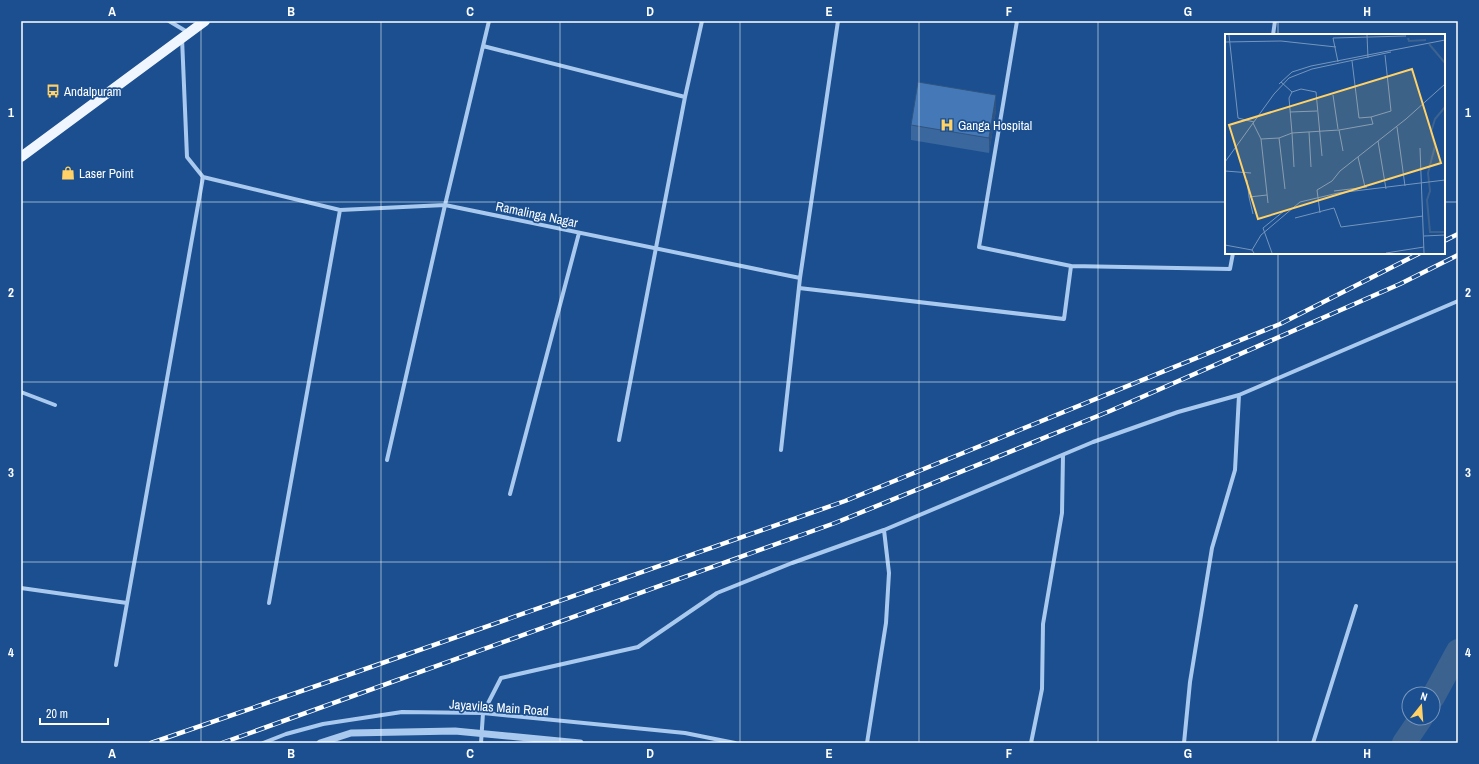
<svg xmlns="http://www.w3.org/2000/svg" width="1479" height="764" font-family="'Archivo Narrow',sans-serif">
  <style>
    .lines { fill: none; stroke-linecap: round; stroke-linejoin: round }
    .canal { stroke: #3c6290; stroke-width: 24 }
    .minor { stroke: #a9c9ee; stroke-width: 4 }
    .tertiary { stroke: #a9c9ee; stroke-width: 7 }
    .primary { stroke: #f0f6ff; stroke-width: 10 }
    .rail-casing { stroke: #fff; stroke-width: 4.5 }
    .rail { stroke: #1b4f8f; stroke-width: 3; stroke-dasharray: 9; stroke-linecap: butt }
    .wall { fill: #3a679d }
    .shaded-wall { fill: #305480 }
    .building { fill: #4478b7; stroke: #305480 }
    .grid { fill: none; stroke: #fff; stroke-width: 1; stroke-opacity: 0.55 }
    .labels { text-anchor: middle; stroke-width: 3.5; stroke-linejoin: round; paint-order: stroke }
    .poi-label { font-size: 13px; fill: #fff; stroke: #1b4f8f; text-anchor: start }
    .street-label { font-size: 13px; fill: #fff; stroke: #1b4f8f }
    .inset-river { fill: none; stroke: #3c6290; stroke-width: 2 }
    .inset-road { fill: none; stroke: #7695bc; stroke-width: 1 }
    .view { fill: #ffd166; fill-opacity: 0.15; stroke: #ffd166; stroke-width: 2 }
    .inset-edge { fill: none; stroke: #fff; stroke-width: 2 }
    .neatline { fill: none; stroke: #fff; stroke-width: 1.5 }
    .grid-label { font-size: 13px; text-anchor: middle; font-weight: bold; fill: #fff }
  </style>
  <rect width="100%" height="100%" fill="#1b4f8f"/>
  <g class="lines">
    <path class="canal" d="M1433 697 1458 651
      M1404 743 1421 718"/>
    <path class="minor" d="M169 21 189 33
      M489 21 445 205 800 278 781 450
      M1017 21 979 247 1071 266
      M1273 35 1275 21
      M483 46 685 97
      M203 177 340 210 269 603
      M340 210 445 205 387 460
      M800 278 838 21
      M799 288 1064 319 1071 266 1230 269 1233 253
      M21 392 55 405
      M619 440 685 97 702 21
      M510 494 579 233
      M21 588 127 603
      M116 665 203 177 187 157 182 38
      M263 743 286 734 323 724 402 712 483 713 685 733 735 743
      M481 743 483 713 501 678 638 647 717 593 792 563 884 530 1093 442 1178 412 1239 395 1458 301
      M867 743 886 623 889 573 884 530
      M1031 743 1042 689 1043 624 1062 513 1063 455
      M1184 743 1190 682 1212 548 1235 470 1239 395
      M1313 743 1356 606"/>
    <path class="tertiary" d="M320 743 351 733 455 731 580 743"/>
    <path class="primary" d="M21 157 205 21"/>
    <g class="rail-casing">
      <path id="rail" d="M1444 241 1458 234
        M151 743 348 675 845 501 1280 324 1420 253
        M222 743 835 523 1110 411 1400 284 1458 255"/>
    </g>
    <use href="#rail" class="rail"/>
  </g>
  <path class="wall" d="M996 110 989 153 911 140V125Z"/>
  <path class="shaded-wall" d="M996 95V110L989 153V138Z"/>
  <path class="building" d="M918 82 996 95 989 138 911 125Z"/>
  <path class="grid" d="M201 21V743M381 21V743M560 21V743M740 21V743M919 21V743M1098 21V743M1278 21V35M21 202H1226M1444 202H1458M1278 253V743M21 382H1458M21 562H1458"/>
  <defs>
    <g id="bus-bare" transform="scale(1.08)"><path d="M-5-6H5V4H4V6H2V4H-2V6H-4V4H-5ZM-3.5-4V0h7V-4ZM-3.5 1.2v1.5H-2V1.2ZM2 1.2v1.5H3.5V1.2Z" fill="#ffd166" stroke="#1b4f8f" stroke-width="2.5" paint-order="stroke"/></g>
    <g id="hospital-bare" transform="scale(1.08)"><path d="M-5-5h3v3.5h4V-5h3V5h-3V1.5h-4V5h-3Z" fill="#ffd166" stroke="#1b4f8f" stroke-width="2.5" paint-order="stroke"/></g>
    <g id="shop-bare" transform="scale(1.08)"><path d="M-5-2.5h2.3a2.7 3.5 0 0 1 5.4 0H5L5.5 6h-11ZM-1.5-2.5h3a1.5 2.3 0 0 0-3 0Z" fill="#ffd166" stroke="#1b4f8f" stroke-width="2.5" paint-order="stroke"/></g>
  </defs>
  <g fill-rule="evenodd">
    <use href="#bus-bare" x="53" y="91"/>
    <use href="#hospital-bare" x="947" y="125"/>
    <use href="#shop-bare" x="68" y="173"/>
  </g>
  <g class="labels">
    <g class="poi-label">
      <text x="64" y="96">Andalpuram</text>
      <text x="958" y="130">Ganga Hospital</text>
      <text x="79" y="178">Laser Point</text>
    </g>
    <g class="street-label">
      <text transform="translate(537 214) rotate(12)" y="5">Ramalinga Nagar</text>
      <text transform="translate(499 707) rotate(4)" y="5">Jayavilas Main Road</text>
    </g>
  </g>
  <g transform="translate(1225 34)">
    <rect width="220" height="220" fill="#1b4f8f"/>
    <path class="inset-river" d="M183 4 184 7 201 6M204 10 220 29M220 73 210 85 206 98 210 112 203 139 205 157 202 166 205 198H220"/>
    <path class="inset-road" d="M4 1 13 84 29 88M142 1 143 24M0 8 56 7 111 13M127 27 134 84 146 83M113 28 108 4 181 2M56 48 67 58 64 64 67 99 114 96 148 90 146 83 166 77 160 21M54 50 67 38 86 32 220 6M67 58 76 55 91 58 97 122M108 61 113 95M65 78 92 77M28 89 36 105 43 169M172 93 180 152M114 96 118 117M84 98 86 133M54 104 67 99 69 133M36 105 54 104 60 155M153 107 161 155M195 114 199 219M133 123 140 153M0 128 49 60 64 44 87 35 166 18M0 137 26 139M22 146 24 163M109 157 142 153M95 179 92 156 107 147 115 137 181 85 220 50M28 180 24 163 42 161M70 184 109 174 116 193 198 182M199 202 220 201M0 211 27 216 29 219M27 216 36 201 75 168 113 159 220 146M47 219 38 194 59 177M161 219 199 213"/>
    <path class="view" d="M187 35 216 129 33 185 4 91Z"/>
    <rect width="220" height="220" class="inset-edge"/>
  </g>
  <rect width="1479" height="764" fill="none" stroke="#1b4f8f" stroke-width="44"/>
  <g transform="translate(1421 706) rotate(17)"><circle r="19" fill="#1b4f8f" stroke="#7695bc"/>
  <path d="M0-3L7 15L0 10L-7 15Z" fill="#ffd166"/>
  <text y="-6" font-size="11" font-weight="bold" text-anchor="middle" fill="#ffffff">N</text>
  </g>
  <path d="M40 718v6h68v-6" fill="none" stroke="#ffffff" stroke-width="2"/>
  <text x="46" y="718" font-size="12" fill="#ffffff" stroke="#1b4f8f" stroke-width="3" paint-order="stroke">20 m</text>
  <rect x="22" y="22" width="1435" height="720" class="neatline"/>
  <g class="grid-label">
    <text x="112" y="16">A</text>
    <text x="291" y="16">B</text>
    <text x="470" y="16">C</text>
    <text x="650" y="16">D</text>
    <text x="829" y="16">E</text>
    <text x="1009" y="16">F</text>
    <text x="1188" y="16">G</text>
    <text x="1367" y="16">H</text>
    <text x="11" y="117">1</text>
    <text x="1468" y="117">1</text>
    <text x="11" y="297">2</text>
    <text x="1468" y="297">2</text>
    <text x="11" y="477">3</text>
    <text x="1468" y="477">3</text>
    <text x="11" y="657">4</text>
    <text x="1468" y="657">4</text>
    <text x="112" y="758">A</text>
    <text x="291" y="758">B</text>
    <text x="470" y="758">C</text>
    <text x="650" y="758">D</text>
    <text x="829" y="758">E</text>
    <text x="1009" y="758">F</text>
    <text x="1188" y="758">G</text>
    <text x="1367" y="758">H</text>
  </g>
</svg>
